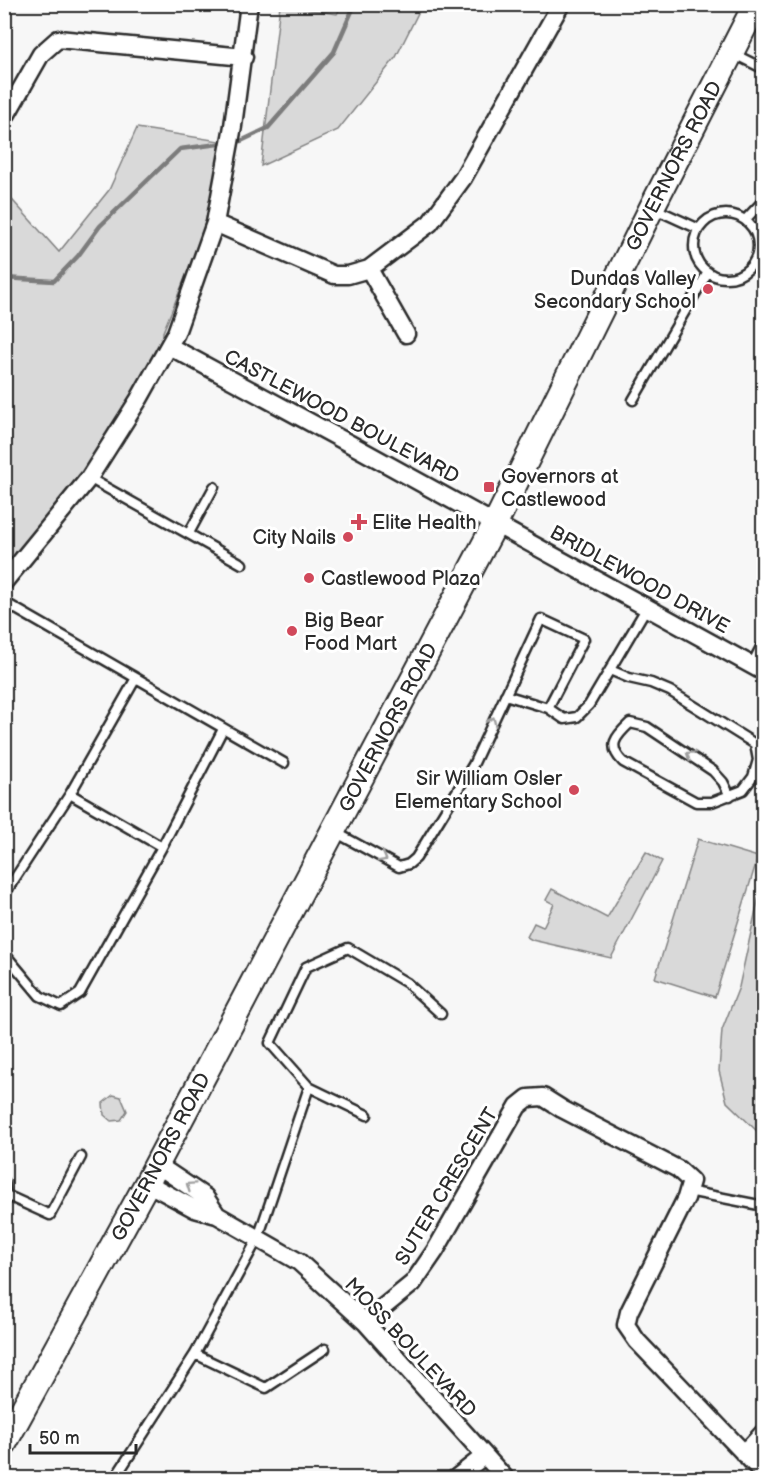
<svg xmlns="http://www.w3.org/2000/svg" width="768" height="1483" font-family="'Balsamiq Sans',sans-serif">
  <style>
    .green { fill: #d9d9d9; stroke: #828282; stroke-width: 1.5 }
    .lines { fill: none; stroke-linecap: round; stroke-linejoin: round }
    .stream { stroke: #7b7b7b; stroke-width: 4.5 }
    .service-casing { stroke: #2b2b2b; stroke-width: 13 }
    .minor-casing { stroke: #2b2b2b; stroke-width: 21 }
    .secondary-casing { stroke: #2b2b2b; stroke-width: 28 }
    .service { stroke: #fff; stroke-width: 8 }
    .minor { stroke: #fff; stroke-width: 16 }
    .secondary { stroke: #fff; stroke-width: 24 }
    .oneway { stroke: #a0a0a0 }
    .poi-dot { fill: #d1495b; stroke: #fff; stroke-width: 2 }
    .labels { text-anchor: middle; stroke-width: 6; stroke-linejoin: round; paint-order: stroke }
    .street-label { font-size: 20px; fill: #2b2b2b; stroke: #fff }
    .poi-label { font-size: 20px; fill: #2b2b2b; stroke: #fff; text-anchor: start }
  </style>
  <rect width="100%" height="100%" fill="#f7f7f7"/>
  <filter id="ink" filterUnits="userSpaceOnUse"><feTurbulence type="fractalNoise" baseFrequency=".0167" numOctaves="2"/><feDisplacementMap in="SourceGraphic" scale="12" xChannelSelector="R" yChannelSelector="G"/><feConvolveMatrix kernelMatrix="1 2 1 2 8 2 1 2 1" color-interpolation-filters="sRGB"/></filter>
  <g filter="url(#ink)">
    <path class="green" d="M280 5 337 14 342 5H422L396 57 338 130 261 166Z
      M137 128 226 142 209 219 163 332V342L131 402 85 473 5 568V192L59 252 109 190Z
      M698 839 758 857 715 997 655 978Z
      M646 852 662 861 611 958 532 940 527 937 534 923 543 927 554 904 546 900 552 889 607 918Z
      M763 878 764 1133H759L727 1102 719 1071 722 1030 739 987Z
      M113 1095 121 1097 127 1111 121 1120 111 1121 104 1115 103 1103Z"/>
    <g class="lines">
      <path class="stream" d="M235 142 241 141 268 128 334 52 355 4
        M4 278 54 281 78 256 100 226 180 149 226 143"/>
      <g class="service-casing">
        <path id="service" d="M732 53 764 69
          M653 208 699 229
          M694 246a32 32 0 1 1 64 0a32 32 0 1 1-64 0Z
          M745 220 764 200
          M633 400 708 272
          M89 478 242 564
          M189 533 214 487
          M4 602 284 763
          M610 670 629 678 651 683 670 691 755 744 758 760 753 777 743 790 712 802H696L623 762C607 746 615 737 630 723L647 727 713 771 723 782 730 796
          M505 695 548 708 564 719 577 717 589 705 647 607
          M70 794 162 847
          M335 832 399 867 409 864 416 858 473 765 541 619 584 639 548 708
          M4 895 70 794 136 678
          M4 953 40 996 61 1006 80 993 162 847 223 729
          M367 1115 309 1087 270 1043 306 967 348 948 407 983 441 1014
          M4 1181 6 1195 4 1198
          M688 1191 764 1206
          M6 1195 50 1215 81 1157
          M195 1354 266 1388 325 1349
          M115 1478 195 1354 258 1238 309 1087"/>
      </g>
      <g class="minor-casing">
        <path id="minor" d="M4 119 41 54 58 39 244 57
          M215 223 334 275H348L369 269 430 223 463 178 561 4
          M369 269 406 334
          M169 346 363 451 764 672
          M4 582 89 478 139 399 176 333 215 223 233 126 249 4
          M755 667 764 650
          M156 1164 205 1197 217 1215
          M147 1183 195 1209 217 1215 299 1262 365 1322 505 1478
          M365 1322 413 1283 435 1251 518 1106 528 1098 543 1097 562 1109 678 1169 691 1181 686 1198 629 1312 626 1325 637 1341 764 1474
          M744 1454 764 1432
          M456 1478 484 1456"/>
      </g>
      <g class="secondary-casing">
        <g id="secondary">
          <path id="s1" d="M4 1444 147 1183 495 524 652 207 756 4"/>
        </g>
      </g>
      <use href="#service" class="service"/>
      <use href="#minor" class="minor"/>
      <use href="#secondary" class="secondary"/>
    </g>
    <defs><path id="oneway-chevron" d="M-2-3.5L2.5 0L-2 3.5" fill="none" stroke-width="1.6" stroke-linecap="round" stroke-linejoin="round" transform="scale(1.5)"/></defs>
    <g class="oneway">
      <use href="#oneway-chevron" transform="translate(492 721) rotate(-66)"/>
      <use href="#oneway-chevron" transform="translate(690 755) rotate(-146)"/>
      <use href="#oneway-chevron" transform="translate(383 858) rotate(29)"/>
      <use href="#oneway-chevron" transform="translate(190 1186) rotate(-145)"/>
    </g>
  </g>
  <g class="poi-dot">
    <circle cx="708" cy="289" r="6"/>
    <rect x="483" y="481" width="12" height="12" rx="3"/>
    <path d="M356 513h6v6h6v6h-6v6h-6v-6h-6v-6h6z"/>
    <circle cx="348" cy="537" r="6"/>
    <circle cx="309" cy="578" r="6"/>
    <circle cx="292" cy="631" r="6"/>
    <circle cx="574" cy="790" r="6"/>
  </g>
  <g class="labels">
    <g class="street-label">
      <text dy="7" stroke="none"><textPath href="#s1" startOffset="1443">GOVERNORS ROAD</textPath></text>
      <text transform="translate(342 416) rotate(28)" y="7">CASTLEWOOD BOULEVARD</text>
      <text transform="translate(640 579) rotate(29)" y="7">BRIDLEWOOD DRIVE</text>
      <text dy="7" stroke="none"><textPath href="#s1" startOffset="813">GOVERNORS ROAD</textPath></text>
      <text dy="7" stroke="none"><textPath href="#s1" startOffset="327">GOVERNORS ROAD</textPath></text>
      <text transform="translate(446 1186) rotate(-59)" y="7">SUTER CRESCENT</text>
      <text transform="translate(411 1347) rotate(47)" y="7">MOSS BOULEVARD</text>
    </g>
    <g class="poi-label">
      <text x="696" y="285" text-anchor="end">Dundas Valley<tspan x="696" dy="23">Secondary School</tspan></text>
      <text x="501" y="483">Governors at<tspan x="501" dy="23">Castlewood</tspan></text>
      <text x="372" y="529">Elite Health</text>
      <text x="336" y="544" text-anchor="end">City Nails</text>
      <text x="321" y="585">Castlewood Plaza</text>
      <text x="304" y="627">Big Bear<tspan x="304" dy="23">Food Mart</tspan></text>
      <text x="562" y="785" text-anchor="end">Sir William Osler<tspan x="562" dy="23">Elementary School</tspan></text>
    </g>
  </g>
  <rect width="768" height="1483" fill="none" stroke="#fff" stroke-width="24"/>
  <rect x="12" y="12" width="744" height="1459" fill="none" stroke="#2b2b2b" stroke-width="2" filter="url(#ink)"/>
  <path d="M30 1444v9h106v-9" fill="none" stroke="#2b2b2b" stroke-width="3"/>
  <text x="39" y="1444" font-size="18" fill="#2b2b2b" stroke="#ffffff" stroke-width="4.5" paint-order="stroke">50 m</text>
</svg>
